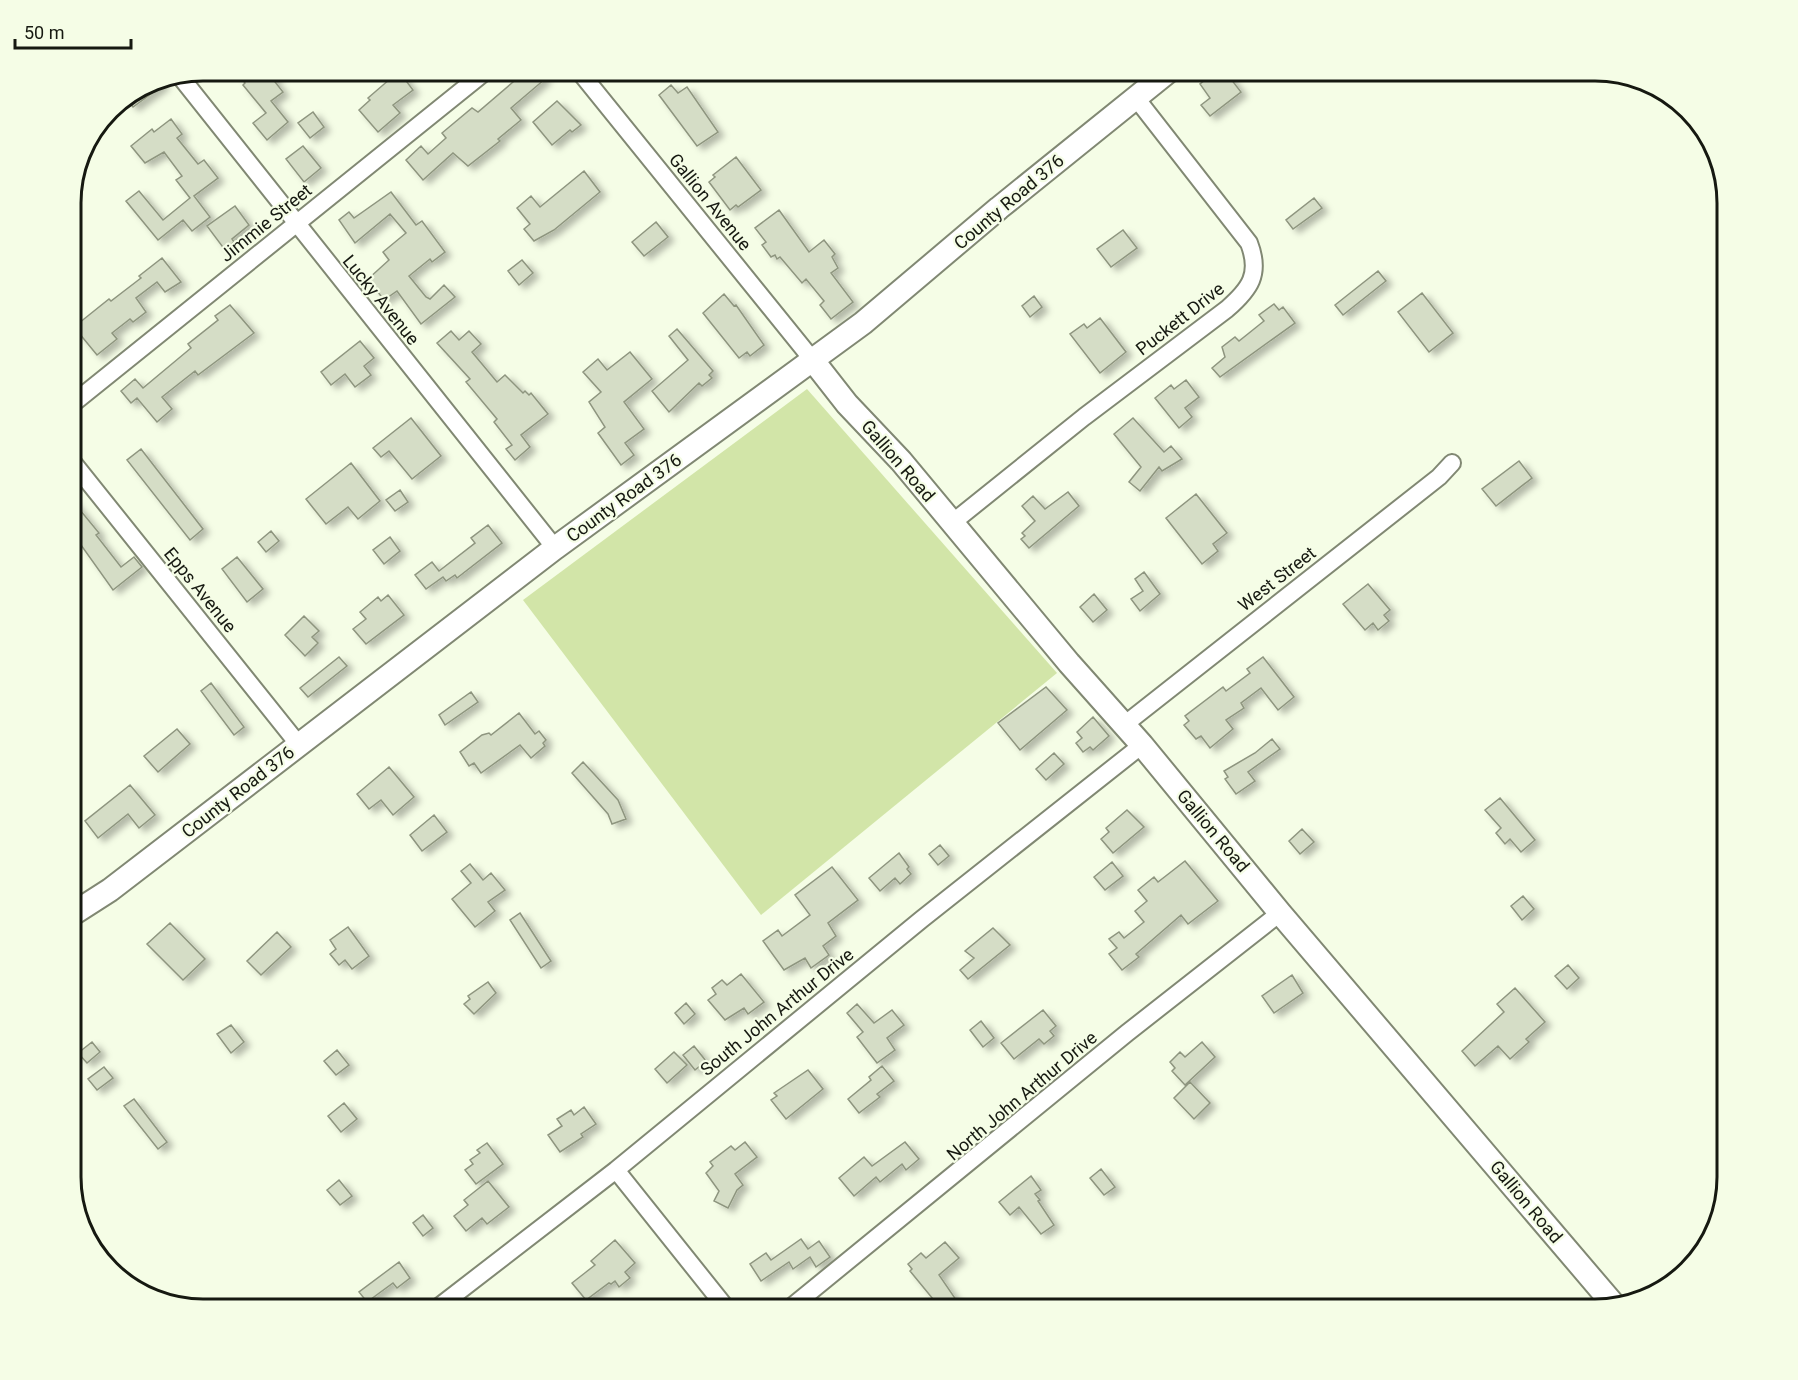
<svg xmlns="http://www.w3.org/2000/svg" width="1798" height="1380" font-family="Roboto,sans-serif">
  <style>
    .green { fill: #d2e5a8 }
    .building { fill: #d5ddc6; stroke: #8e957f; stroke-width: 1.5; filter: url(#shadow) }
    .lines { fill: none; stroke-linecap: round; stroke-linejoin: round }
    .street-casing { stroke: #818873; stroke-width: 20 }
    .secondary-casing { stroke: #818873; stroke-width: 26 }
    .street { stroke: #fff; stroke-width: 16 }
    .secondary { stroke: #fff; stroke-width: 22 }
    .labels { text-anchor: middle; stroke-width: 4.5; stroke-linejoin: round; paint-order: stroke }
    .street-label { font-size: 18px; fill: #161911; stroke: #f5fde6 }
    .rim { fill: none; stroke: #161911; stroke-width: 3 }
  </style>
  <defs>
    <filter id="shadow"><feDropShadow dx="6" dy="4" stdDeviation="3" flood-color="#0004"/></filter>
  </defs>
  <rect width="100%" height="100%" fill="#f5fde6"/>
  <path class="green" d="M807 389 1057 673 761 915 523 600Z"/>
  <path class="building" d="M235 70H282L272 78 283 92 271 101 288 122 267 140 253 123 266 113 243 85 245 83Z
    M383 70H398L413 90 393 105 400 113 378 132 359 110 370 100 368 98 390 79Z
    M527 70H538L545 79 511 108 521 120 498 139 500 141 468 166 453 153 423 180 406 160 421 146 428 154 446 138 442 133 472 108 478 112Z
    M1217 70H1224L1241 92 1210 116 1201 105 1210 98 1200 84Z
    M159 79 163 85 133 107 125 97Z
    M671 85 678 93 687 87 718 132 697 146 659 95Z
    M557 101 581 125 572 132 570 130 552 145 533 122Z
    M313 112 324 127 310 138 298 123Z
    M171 119 182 134 177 138 198 164 204 160 218 178 194 196 210 217 192 231 183 220 158 240 126 201 139 191 163 220 190 198 176 180 182 176 164 152 145 163 131 146 152 129 154 132Z
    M303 146 321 168 304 182 286 159Z
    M736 157 761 190 738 207 736 205 730 210 709 182 715 177 713 175Z
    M584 171 600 192 554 230 534 241 524 229 530 224 517 208 531 196 540 207Z
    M391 192 416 225 422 221 445 252 432 262 430 259 409 276 426 297 430 299 444 285 455 297 421 324 397 291 384 300 368 279 389 260 383 252 406 233 390 214 355 243 339 220 349 212 354 218Z
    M1314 198 1322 208 1293 229 1286 220Z
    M235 206 249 225 232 239 234 242 225 250 207 226Z
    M779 210 809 252 824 240 835 254 832 257 838 268 831 273 853 302 831 319 820 305 824 301 806 279 802 283 780 257 777 259 775 255 771 257 762 245 766 242 755 228Z
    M656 222 668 237 644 256 632 242Z
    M1123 230 1137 248 1111 267 1097 249Z
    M162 258 181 282 165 292 157 282 136 298 146 312 133 322 130 319 112 333 117 339 97 355 74 327 109 299 111 301 141 278 139 276Z
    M522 260 533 273 519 285 508 271Z
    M1378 271 1386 281 1343 315 1335 305Z
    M1422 293 1453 333 1429 352 1398 312Z
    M724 294 734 306 736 305 764 345 750 356 747 352 739 358 703 313Z
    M1034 296 1042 307 1030 317 1022 306Z
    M1274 304 1279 310 1283 307 1295 323 1220 377 1212 368 1225 357 1222 347 1235 337 1239 341 1264 321 1259 315Z
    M230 305 254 333 198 375 195 371 162 397 172 409 157 422 137 398 131 403 121 391 135 379 143 388 191 348 188 344 218 320 215 316Z
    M1100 318 1126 352 1100 373 1070 334 1084 324 1087 328Z
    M677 329 713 371 709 375 712 378 702 386 699 383 669 412 652 391 688 360 669 336Z
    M451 331 459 340 469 331 481 344 472 352 497 382 505 375 523 393 525 391 529 395 531 393 548 414 521 435 530 447 515 460 506 449 512 445 494 422 497 419 466 382 470 379 437 343Z
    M360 341 374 358 364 366 371 375 355 387 345 374 331 385 321 372Z
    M630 352 652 379 624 402 644 429 625 443 634 455 621 465 598 433 605 427 589 402 601 392 583 372 598 359 607 370Z
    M1186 380 1199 397 1185 408 1192 417 1179 428 1155 398 1171 385 1174 389Z
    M411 418 441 456 412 479 389 451 381 457 373 448Z
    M1133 418 1164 452 1171 446 1182 459 1162 471 1159 467 1140 491 1129 482 1141 467 1114 434Z
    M141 449 203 529 190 540 127 460Z
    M1519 461 1532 478 1496 506 1482 489Z
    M351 463 380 501 358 519 348 507 326 524 306 499Z
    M400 490 408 502 395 511 386 500Z
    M1068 492 1079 506 1029 548 1021 539 1025 536 1022 533 1035 521 1022 506 1033 496 1045 509Z
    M1196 494 1227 533 1213 544 1218 551 1202 564 1166 518Z
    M71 499 99 533 96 535 121 567 134 557 142 567 113 590 71 531Z
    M488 525 502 543 457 578 455 575 446 581 443 577 426 589 415 575 432 562 439 571 475 543 471 538Z
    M271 531 279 541 266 552 258 542Z
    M390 537 400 551 384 564 373 550Z
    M237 557 263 589 247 602 222 569Z
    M1144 572 1160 594 1140 611 1131 599 1143 591 1135 579Z
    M1368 584 1390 610 1384 615 1389 621 1378 630 1373 623 1365 630 1343 604Z
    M1094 594 1107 610 1093 622 1080 607Z
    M388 595 404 615 366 644 353 629 366 619 360 612 378 597 381 601Z
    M304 616 319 631 312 637 318 643 305 656 285 635Z
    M339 657 347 666 308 697 300 688Z
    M1263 657 1294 697 1278 710 1261 688 1241 703 1244 708 1226 720 1233 729 1210 748 1201 736 1196 739 1184 725 1189 721 1185 716 1223 687 1226 691 1250 673 1247 669Z
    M211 683 244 727 234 735 201 691Z
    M1046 687 1067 710 1020 750 998 723Z
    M471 692 478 702 445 725 439 715Z
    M519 713 535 734 539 731 546 740 543 743 545 746 531 758 520 745 481 773 474 763 469 766 460 752 482 735 489 733 491 735Z
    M1093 717 1109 736 1093 750 1090 747 1083 752 1076 743 1082 738 1077 732Z
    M177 729 190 744 158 772 144 756Z
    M1272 739 1280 749 1248 772 1255 781 1236 794 1225 779 1228 777 1224 771 1255 753Z
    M1054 753 1064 764 1046 780 1036 769Z
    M583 762 618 800 626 819 612 824 608 814 572 773Z
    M389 767 414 797 393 815 381 800 369 809 357 794Z
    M130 785 155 815 139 828 128 814 98 838 85 821Z
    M1500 798 1535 840 1521 852 1510 839 1505 844 1496 833 1501 828 1485 810Z
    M1127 810 1144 827 1113 853 1101 839 1109 832 1106 828Z
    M434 815 447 832 422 851 410 835Z
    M1302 829 1314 842 1300 854 1289 841Z
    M940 845 949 856 938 865 929 854Z
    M899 853 909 867 907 869 911 874 900 884 895 878 880 891 869 878Z
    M1185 861 1218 901 1188 924 1181 915 1136 954 1139 957 1122 970 1109 954 1117 948 1109 939 1119 932 1124 938 1144 922 1135 911 1147 901 1138 890 1154 877 1158 882Z
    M1112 862 1123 876 1105 890 1094 877Z
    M470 864 483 880 491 873 505 890 488 902 495 911 475 927 452 899 471 883 461 871Z
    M832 867 858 900 828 923 836 936 823 946 829 955 811 968 805 958 784 970 763 941 778 930 782 936 810 915 795 895Z
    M1523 896 1534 909 1522 920 1511 906Z
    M520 913 551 961 541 968 510 920Z
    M170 923 205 959 183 980 147 944Z
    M348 927 369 956 352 969 345 960 339 965 330 954 336 949 330 940Z
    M993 928 1010 945 968 979 960 970 974 958 965 951Z
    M277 932 291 947 261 975 247 961Z
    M1568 965 1579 978 1567 989 1555 976Z
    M741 974 764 1002 748 1014 744 1008 725 1020 708 1000 716 994 712 988 722 980 727 985Z
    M1292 975 1303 993 1274 1013 1262 996Z
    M488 982 496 993 474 1014 464 1004 470 999 468 996Z
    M1515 988 1545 1022 1526 1039 1529 1042 1510 1059 1498 1046 1475 1066 1462 1051 1504 1012 1497 1004Z
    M686 1003 695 1014 684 1024 675 1013Z
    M857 1004 874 1023 892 1010 904 1025 887 1038 895 1050 877 1063 857 1037 863 1032 847 1013Z
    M1043 1010 1056 1026 1050 1031 1054 1036 1044 1044 1039 1039 1014 1059 1001 1043Z
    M981 1021 994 1038 983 1047 970 1030Z
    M231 1025 244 1042 231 1053 217 1034Z
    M92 1042 100 1052 87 1063 78 1053Z
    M1202 1042 1215 1057 1185 1085 1172 1071 1175 1068 1170 1062 1180 1052 1185 1057Z
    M694 1046 706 1061 695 1070 683 1055Z
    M337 1050 349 1065 336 1075 324 1061Z
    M674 1052 687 1065 667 1083 655 1069Z
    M882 1066 894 1081 877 1094 880 1097 859 1113 848 1099 871 1080 869 1077Z
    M104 1067 113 1078 97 1090 88 1079Z
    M808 1070 823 1089 786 1119 771 1100 777 1096 774 1093Z
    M1190 1082 1210 1103 1194 1119 1174 1098Z
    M134 1099 167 1142 158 1149 124 1106Z
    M344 1103 357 1119 341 1132 328 1116Z
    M584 1107 596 1124 581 1134 583 1137 560 1152 548 1135 562 1126 557 1119 571 1110 574 1115Z
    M745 1142 757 1157 735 1174 743 1185 737 1190 728 1208 714 1201 719 1191 706 1173 713 1166 710 1162 731 1146 735 1150Z
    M905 1142 919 1159 906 1170 902 1164 880 1182 876 1177 854 1196 839 1178 864 1157 872 1166Z
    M487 1143 503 1164 476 1184 465 1170 473 1164 470 1160 480 1153 477 1150Z
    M1101 1169 1115 1187 1104 1195 1090 1178Z
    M1031 1176 1041 1190 1035 1194 1040 1200 1038 1201 1054 1225 1041 1234 1019 1207 1010 1215 999 1202Z
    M339 1180 352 1196 340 1205 327 1190Z
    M488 1181 509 1207 487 1224 482 1218 466 1231 454 1216 468 1205 464 1200Z
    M423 1215 433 1228 423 1236 413 1223Z
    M801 1239 808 1249 819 1241 830 1257 816 1267 810 1257 793 1269 789 1262 761 1281 750 1264 766 1253 771 1260Z
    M615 1240 635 1263 625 1272 630 1278 619 1287 615 1281 611 1284 609 1283 586 1300 572 1283 595 1265 591 1261Z
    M945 1242 959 1258 939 1275 963 1310H942L910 1271 912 1269 908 1264 921 1253 926 1258Z
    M399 1262 410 1278 397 1288 393 1283 367 1302 359 1292Z"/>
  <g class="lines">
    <g class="street-casing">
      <path id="street" d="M579 71 811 358
        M179 75 555 548
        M71 405 486 71
        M71 460 299 745
        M952 523 1084 417 1227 309C1250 289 1261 274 1249 243L1136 98
        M1124 725 1439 477 1452 463
        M616 1170 727 1309
        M436 1309 616 1170 922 919 1142 745
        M789 1309 1127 1033 1280 913"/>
    </g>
    <g class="secondary-casing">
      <path id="secondary" d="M811 358 847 404 901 461 1069 663 1142 745 1280 913 1614 1305
        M71 915 110 890 555 548 863 323 999 208 1169 71"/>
    </g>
    <use href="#street" class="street"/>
    <use href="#secondary" class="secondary"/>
  </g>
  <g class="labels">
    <g class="street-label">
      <text transform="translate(710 202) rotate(51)" y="6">Gallion Avenue</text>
      <text transform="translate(1009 202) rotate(-40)" y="6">County Road 376</text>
      <text transform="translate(266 223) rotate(-39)" y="6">Jimmie Street</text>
      <text transform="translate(381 300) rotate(51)" y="6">Lucky Avenue</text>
      <text transform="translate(1180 319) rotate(-38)" y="6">Puckett Drive</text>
      <text transform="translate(898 461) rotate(49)" y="6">Gallion Road</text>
      <text transform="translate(624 498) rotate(-36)" y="6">County Road 376</text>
      <text transform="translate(1277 579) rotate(-38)" y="6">West Street</text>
      <text transform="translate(200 590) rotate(51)" y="6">Epps Avenue</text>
      <text transform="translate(238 792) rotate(-38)" y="6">County Road 376</text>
      <text transform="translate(1213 831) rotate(50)" y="6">Gallion Road</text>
      <text transform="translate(777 1012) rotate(-39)" y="6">South John Arthur Drive</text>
      <text transform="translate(1022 1096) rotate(-40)" y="6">North John Arthur Drive</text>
      <text transform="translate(1526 1202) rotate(50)" y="6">Gallion Road</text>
    </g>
  </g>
  <path d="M0 0H1798V1380H0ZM203 81H1595A122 122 0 0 1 1717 203V1177A122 122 0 0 1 1595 1299H203A122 122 0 0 1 81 1177V203A122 122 0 0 1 203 81Z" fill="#f5fde6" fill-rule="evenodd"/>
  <path class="rim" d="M203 81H1595A122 122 0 0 1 1717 203V1177A122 122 0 0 1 1595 1299H203A122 122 0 0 1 81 1177V203A122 122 0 0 1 203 81Z"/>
  <path d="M15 39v9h116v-9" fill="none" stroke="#161911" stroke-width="3"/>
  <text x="24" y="39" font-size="18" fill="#161911" stroke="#f5fde6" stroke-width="4.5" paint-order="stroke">50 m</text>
</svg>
